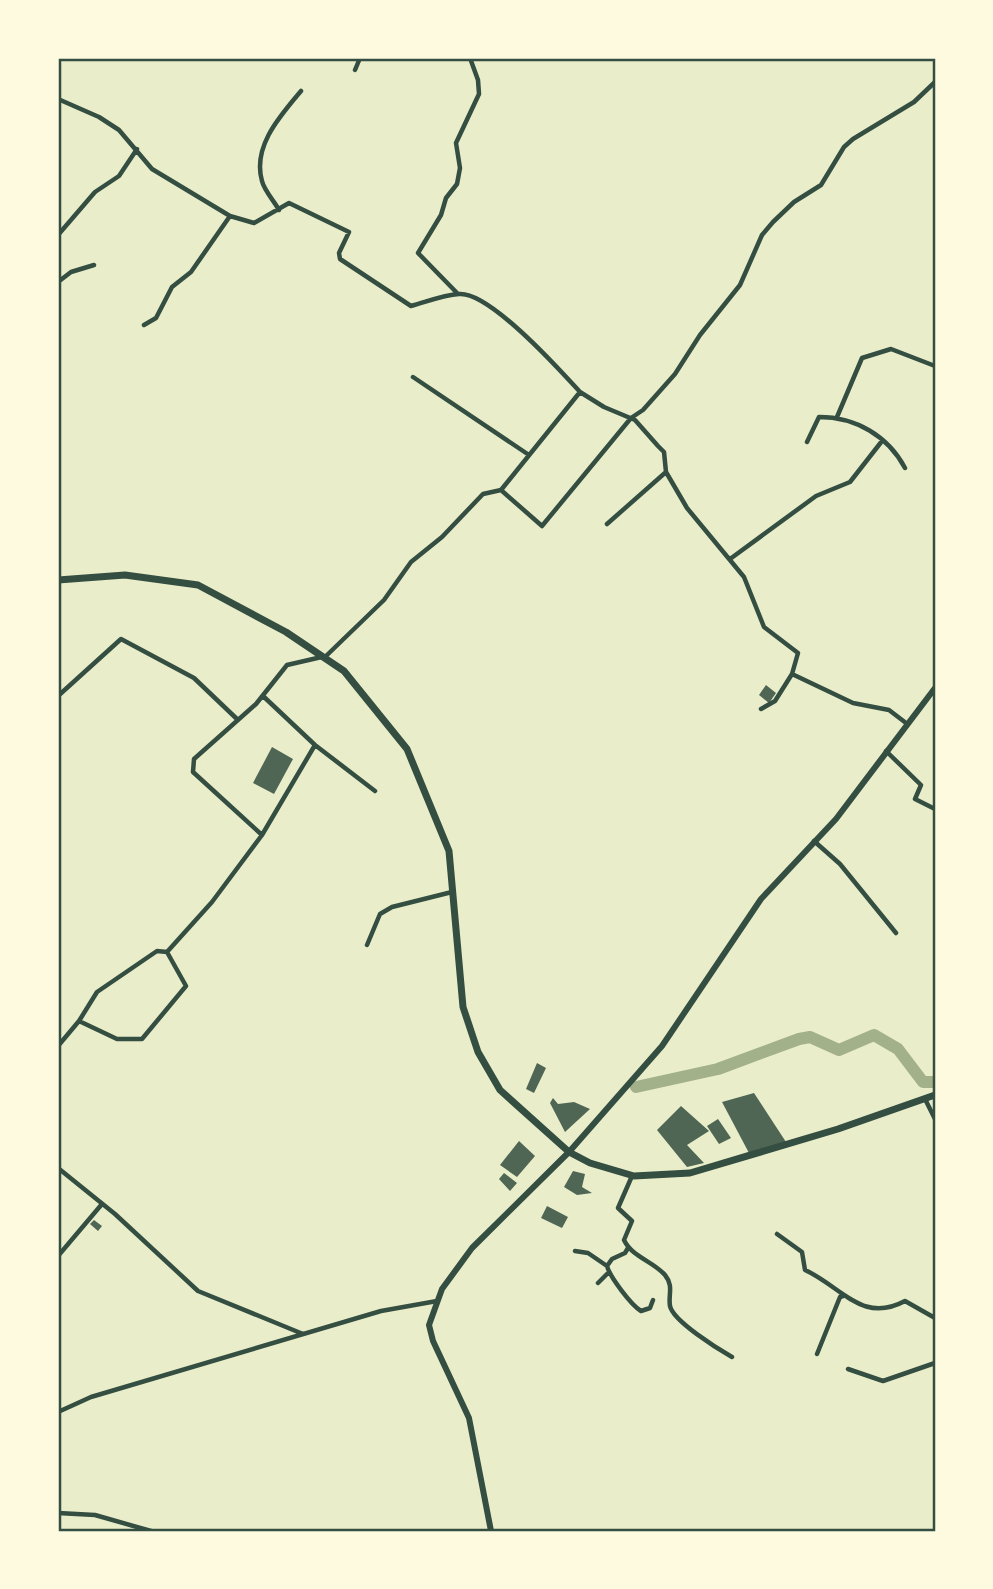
<svg xmlns="http://www.w3.org/2000/svg" width="993" height="1589" font-family="'DM Sans',sans-serif">
  <style>
    .lines { fill: none; stroke-linecap: round; stroke-linejoin: round }
    .river { stroke: #a3b18a; stroke-width: 12 }
    .building { fill: #4f6655 }
    .minor { stroke: #344e41; stroke-width: 4.5 }
    .primary { stroke: #344e41; stroke-width: 6 }
    .trunk { stroke: #344e41; stroke-width: 7 }
    .neatline { fill: none; stroke: #344e41; stroke-width: 2.5 }
  </style>
  <rect width="100%" height="100%" fill="#e9edc9"/>
  <g class="lines">
    <path class="river" d="M636 1087 718 1069 799 1039 810 1037 839 1050 874 1035 898 1049 923 1082H935"/>
  </g>
  <path class="building" d="M766 685 776 693 769 703 759 695Z
    M272 747 293 759 274 794 253 783Z
    M537 1063 546 1068 534 1093 526 1089Z
    M754 1093 786 1142 749 1153 722 1102Z
    M553 1098 558 1104 574 1102 590 1109 565 1132 550 1103Z
    M681 1106 709 1131 687 1145 704 1163 687 1167 657 1130Z
    M718 1119 731 1138 719 1144 707 1126Z
    M519 1141 535 1156 517 1177 500 1165Z
    M573 1171 585 1174 582 1187 592 1193 577 1195 564 1187Z
    M504 1173 517 1183 510 1191 499 1179Z
    M547 1206 568 1217 562 1228 541 1218Z
    M94 1220 102 1226 98 1231 90 1224Z"/>
  <g class="lines">
    <path class="minor" d="M355 70 360 58
      M58 99 99 117 119 130 152 169 230 216
      M279 210C274 201 264 190 262 181 252 146 281 115 301 91
      M58 235 95 192 119 176 137 149
      M58 282 71 272 94 265
      M458 294 418 253 441 215 446 198 457 184 460 168 456 143 479 94 478 80 470 58
      M144 325 156 318 172 287 191 272 230 216 254 223 289 203 349 232 339 253 340 259 411 306C426 302 443 295 459 294 489 291 559 369 580 392
      M413 377 529 455
      M837 417 862 358 891 349 935 366
      M807 442 819 417C856 417 888 436 905 468
      M501 490 542 526 631 418 643 410 675 374 700 335 740 285 762 235 773 222 794 202 821 185 844 147 853 139 914 102 935 82
      M501 490 580 392 604 407 635 420 658 446 664 452 666 472 687 508 744 577 764 627 798 653 792 674 853 703 889 710 906 723
      M607 524 666 472
      M730 559 816 496 850 482 882 441
      M58 696 121 639 194 678 238 720
      M263 696 315 745 375 791
      M761 709 775 701 792 674
      M886 751 921 785 915 799 935 809
      M262 835 315 745
      M814 841 840 864 896 933
      M367 945 380 914 392 907 452 892
      M79 1021 97 992 157 951 167 952
      M58 1046 79 1021 117 1039H142L186 986 167 952 212 902 262 835 193 772 194 759 256 704 287 665 326 656 384 600 411 562 442 537 483 494 501 490
      M925 1099 935 1119
      M58 1168 115 1214 198 1291 303 1334
      M632 1176 618 1208 632 1221 624 1240C632 1257 653 1261 665 1275 674 1286 668 1295 670 1306 673 1321 718 1349 732 1357
      M777 1234 802 1252 805 1270C842 1287 862 1324 905 1301L935 1318
      M628 1248 625 1253 612 1259 607 1266C610 1277 631 1305 641 1311L650 1308 653 1300
      M575 1251 588 1253 607 1266
      M58 1256 102 1204
      M598 1283 609 1272
      M817 1354 840 1297 843 1296
      M848 1369 883 1381 935 1363
      M58 1412 91 1397 381 1311 437 1301
      M58 1513 95 1515 151 1531"/>
    <path class="primary" d="M491 1531 469 1418 433 1341 429 1325 442 1289 472 1248 569 1152 662 1046 761 899 836 819 935 688"/>
    <path class="trunk" d="M58 580 125 575 198 585 286 632 344 671 407 749 449 851 463 1007 478 1052 500 1090 569 1152 590 1163 634 1176 690 1173 838 1129 935 1095"/>
  </g>
  <rect width="993" height="1589" fill="none" stroke="#fefae0" stroke-width="119"/>
  <rect x="60" y="60" width="874" height="1470" class="neatline"/>
</svg>
